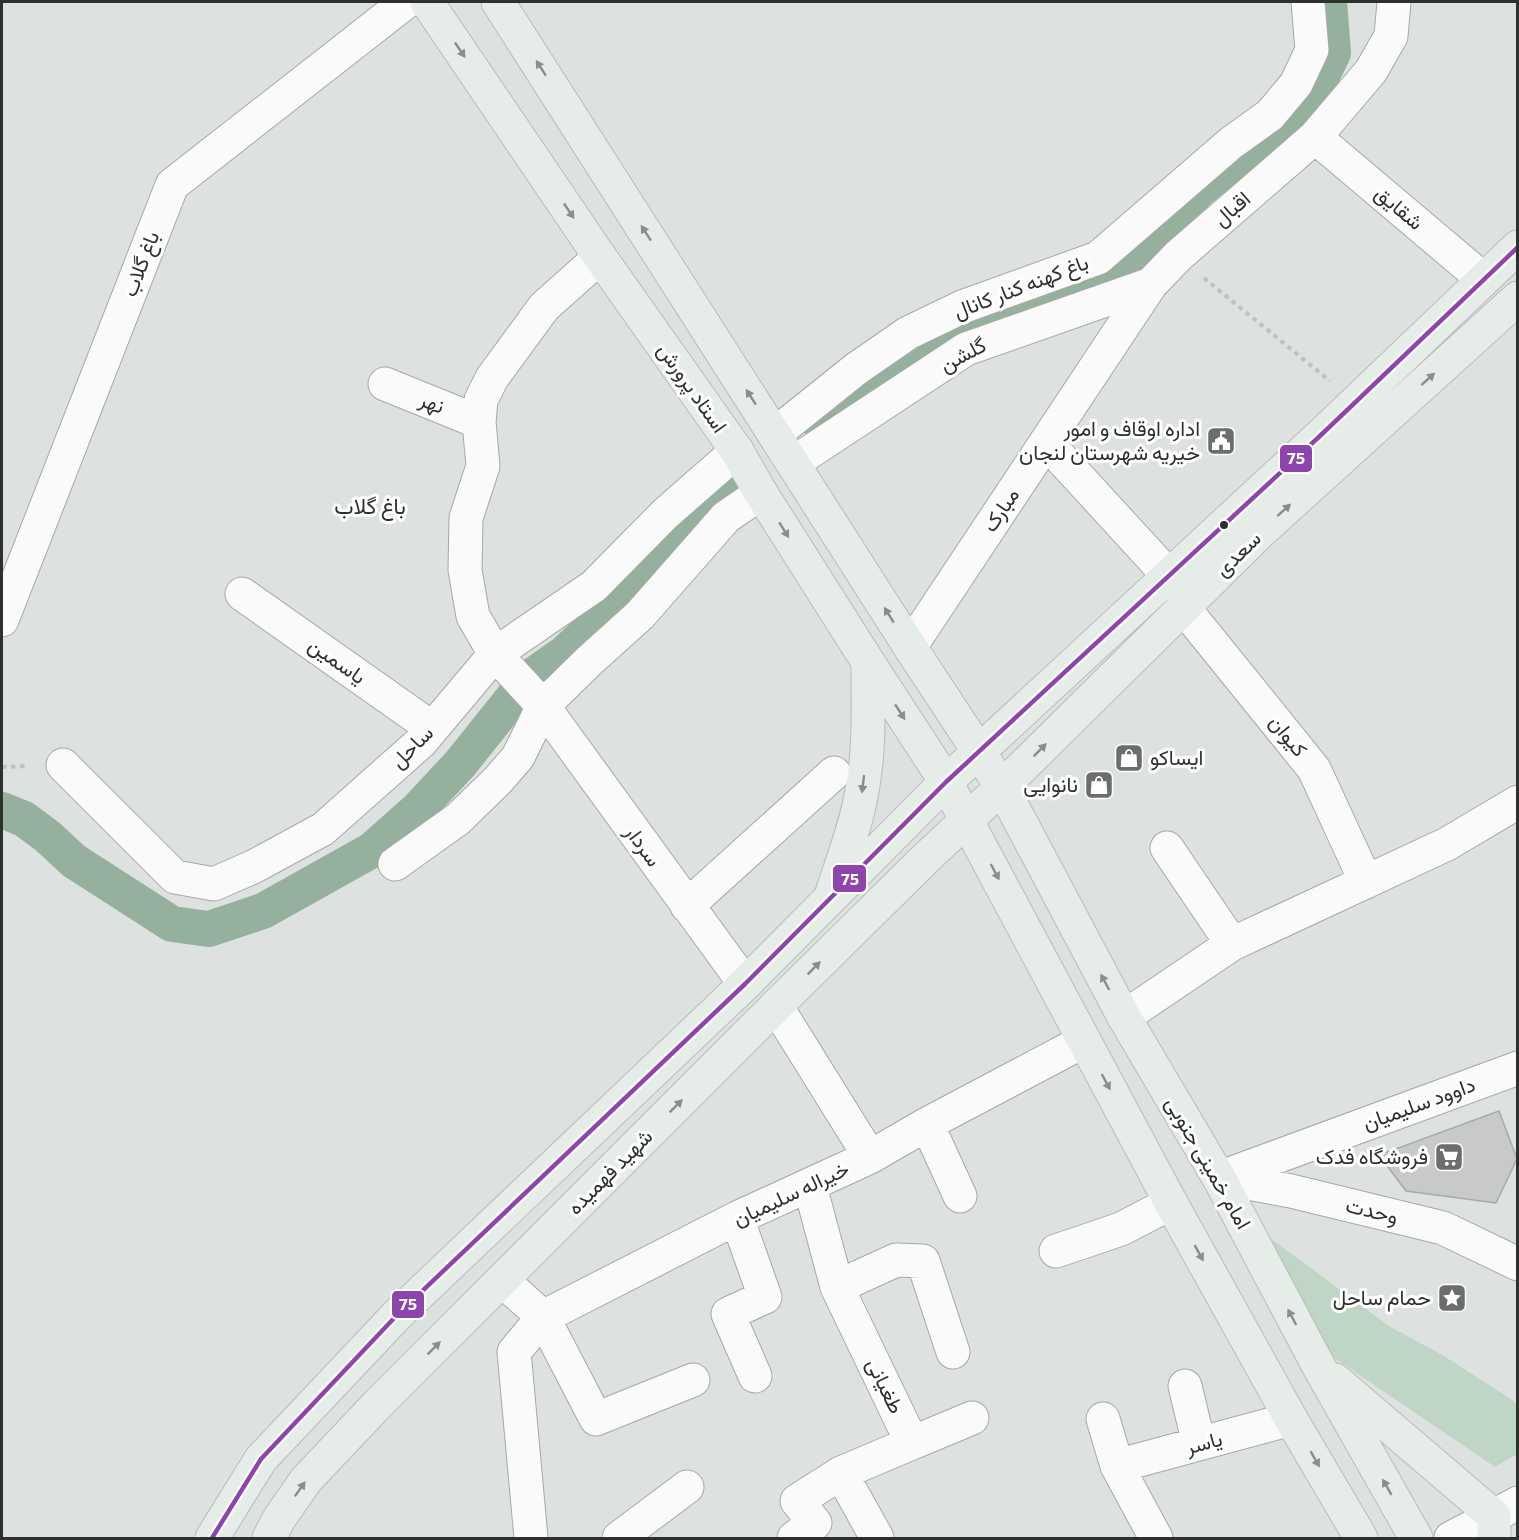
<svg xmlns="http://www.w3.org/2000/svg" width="1519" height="1540" font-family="Commissioner,Vazirmatn,sans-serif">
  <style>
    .green { fill: #bfd5c6 }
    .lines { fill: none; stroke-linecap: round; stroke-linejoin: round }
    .canal { stroke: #95b19d; stroke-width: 36 }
    .building { fill: #c7cac8; stroke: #a8aaa9; stroke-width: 1.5 }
    .minor-casing { stroke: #a6a8a7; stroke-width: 35 }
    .major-casing { stroke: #babcba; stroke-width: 35 }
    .path { stroke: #bfc0c0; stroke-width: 4; stroke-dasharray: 4.5 4.5; stroke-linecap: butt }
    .minor { stroke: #fafafa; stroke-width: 33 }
    .major { stroke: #e6ece8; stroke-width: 33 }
    .bus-1-casing { stroke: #fff; stroke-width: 9 }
    .bus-1 { stroke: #8e44ad; stroke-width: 4.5 }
    .oneway { fill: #8a8e8b }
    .bus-dot { fill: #2e302e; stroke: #fff; stroke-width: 2 }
    .labels { text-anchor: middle; stroke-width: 6; stroke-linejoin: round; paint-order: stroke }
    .street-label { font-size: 21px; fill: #2e302e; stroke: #fff }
    .poi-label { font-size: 21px; fill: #2e302e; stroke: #fff; text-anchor: end }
    .neighbourhood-label { font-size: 22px; fill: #2e302e; stroke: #fff }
    .line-badge { stroke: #fff; stroke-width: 2 }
    .badge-label { font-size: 16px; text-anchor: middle; font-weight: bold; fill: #fff }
  </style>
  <rect width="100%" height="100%" fill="#dde1df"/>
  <path class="green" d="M1258 1229 1389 1326 1444 1356 1517 1403V1454L1495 1467 1333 1357Z"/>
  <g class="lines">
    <path class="canal" d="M817 420 835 404 920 348 968 325 1031 307 1115 275 1200 189 1261 142 1305 102 1320 80 1333 53 1329 2
      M2 810 24 819 47 836 74 861 172 924 209 929 263 911 372 850 417 810 460 764 528 679 565 653 609 612 657 564 703 507 738 481"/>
  </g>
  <path class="building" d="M1499 1111 1517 1159 1496 1203 1406 1191 1379 1155Z"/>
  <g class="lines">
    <g class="minor-casing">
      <path id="minor" d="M1315 137 1483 279
        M600 257 544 307 492 378 481 400 479 422 483 466 466 518 465 570 473 616 495 654 543 706 745 984
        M385 384 479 422
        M775 434 856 369 908 333 962 307 1098 258 1231 143 1270 115 1296 84 1312 50 1308 2
        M1046 442 1169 576
        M793 463 966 349 1151 284
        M242 594 432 728
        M1183 607 1314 769 1366 882
        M2 620 172 185 406 2
        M910 647 1151 284 1178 256 1315 137 1371 71 1391 36 1394 2
        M63 765 175 877 214 884 253 867 323 829 421 742 495 654 594 586 665 514 737 451
        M1167 848 1232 944
        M395 864 458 819 498 780 518 757 543 706 589 661 640 615 726 517 761 493
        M687 906 834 773
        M776 1006 870 1157
        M1124 1017 1232 944 1447 844 1518 802
        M927 1124 960 1196
        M1219 1178 1518 1068
        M1221 1178 1291 1191 1443 1228 1518 1264
        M810 1186 837 1287 912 1443 841 1473 877 1538
        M737 1218 765 1297 728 1314 755 1376
        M1056 1251 1121 1229 1171 1203
        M503 1281 543 1317 737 1218 870 1157 927 1124 1084 1041
        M837 1287 896 1260 923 1261 953 1352
        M1185 1386 1199 1444
        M1103 1419 1117 1466 1156 1538
        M912 1443 972 1418
        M1117 1466 1291 1419
        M531 1538 514 1352 543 1317 596 1419 693 1380
        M619 1538 687 1487
        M794 1538 815 1523 797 1501 841 1473
        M1451 1538 1518 1503"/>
    </g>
    <g class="major-casing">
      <path id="major" d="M427 2 600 257 737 451 761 493 868 662 946 782 1171 1203 1291 1419 1361 1538
        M498 2 910 647 1002 787 1124 1017 1219 1178 1318 1365 1416 1538
        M832 893C843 859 856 826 862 791 870 749 868 705 868 662
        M1335 1380 1494 1516V1538
        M212 1538 261 1459 397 1315 745 984 946 782 1321 435 1518 247
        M269 1538 279 1519 306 1480 376 1406 776 1006 925 859 1002 787 1257 535 1518 298"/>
    </g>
    <path class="path" d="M1204 278 1330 381
      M2 767 29 766"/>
    <use href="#minor" class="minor"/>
    <use href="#major" class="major"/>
    <g class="bus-1-casing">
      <path id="bus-1" d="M212 1538 261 1459 397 1315 745 984 946 782 1321 435 1518 247"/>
    </g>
    <use href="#bus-1" class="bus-1"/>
  </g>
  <defs><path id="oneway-solid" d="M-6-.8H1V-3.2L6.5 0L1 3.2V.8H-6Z" transform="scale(1.5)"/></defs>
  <g class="oneway">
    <use href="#oneway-solid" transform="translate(460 50) rotate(56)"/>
    <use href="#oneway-solid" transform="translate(541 68) rotate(-123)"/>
    <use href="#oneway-solid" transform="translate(569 211) rotate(56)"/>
    <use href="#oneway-solid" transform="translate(646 233) rotate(-123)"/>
    <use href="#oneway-solid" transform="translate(1428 379) rotate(-42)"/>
    <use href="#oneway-solid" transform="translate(751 397) rotate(-123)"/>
    <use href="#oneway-solid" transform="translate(1284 510) rotate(-42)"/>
    <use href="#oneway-solid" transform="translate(784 530) rotate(58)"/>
    <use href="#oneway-solid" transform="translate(889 615) rotate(-122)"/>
    <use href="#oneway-solid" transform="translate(900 712) rotate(57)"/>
    <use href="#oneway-solid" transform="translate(1040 750) rotate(-45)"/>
    <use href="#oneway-solid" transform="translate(863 784) rotate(97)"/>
    <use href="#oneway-solid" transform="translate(995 872) rotate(62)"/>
    <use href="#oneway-solid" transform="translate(814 968) rotate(-45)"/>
    <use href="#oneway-solid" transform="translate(1105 982) rotate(-118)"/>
    <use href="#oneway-solid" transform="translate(1106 1082) rotate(62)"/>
    <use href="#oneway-solid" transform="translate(676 1106) rotate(-45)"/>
    <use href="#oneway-solid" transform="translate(1199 1253) rotate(61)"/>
    <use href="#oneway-solid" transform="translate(1292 1317) rotate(-118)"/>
    <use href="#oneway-solid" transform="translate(434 1348) rotate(-45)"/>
    <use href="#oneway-solid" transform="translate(1315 1459) rotate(60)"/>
    <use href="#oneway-solid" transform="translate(1387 1487) rotate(-120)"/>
    <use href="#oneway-solid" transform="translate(300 1489) rotate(-55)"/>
  </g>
  <defs>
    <g id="civic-square" transform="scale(1.5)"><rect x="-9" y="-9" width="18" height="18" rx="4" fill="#6b6e6c" stroke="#fff"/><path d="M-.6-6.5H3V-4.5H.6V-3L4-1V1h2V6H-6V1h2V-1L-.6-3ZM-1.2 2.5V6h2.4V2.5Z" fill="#fff"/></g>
    <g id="shop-square" transform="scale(1.5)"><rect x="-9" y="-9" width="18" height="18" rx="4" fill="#6b6e6c" stroke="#fff"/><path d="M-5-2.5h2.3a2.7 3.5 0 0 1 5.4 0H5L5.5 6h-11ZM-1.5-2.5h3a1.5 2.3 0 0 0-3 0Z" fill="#fff"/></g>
    <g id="supermarket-square" transform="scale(1.5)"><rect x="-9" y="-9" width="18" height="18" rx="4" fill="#6b6e6c" stroke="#fff"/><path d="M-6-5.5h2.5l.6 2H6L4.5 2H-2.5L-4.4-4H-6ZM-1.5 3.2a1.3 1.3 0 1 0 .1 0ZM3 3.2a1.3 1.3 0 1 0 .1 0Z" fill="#fff"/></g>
    <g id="sight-square" transform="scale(1.5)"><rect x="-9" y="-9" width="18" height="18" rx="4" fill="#6b6e6c" stroke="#fff"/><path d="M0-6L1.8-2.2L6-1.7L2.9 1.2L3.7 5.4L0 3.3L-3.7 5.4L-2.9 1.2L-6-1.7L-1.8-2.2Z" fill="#fff"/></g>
  </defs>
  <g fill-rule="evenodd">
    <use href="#civic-square" x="1221" y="441"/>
    <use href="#shop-square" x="1129" y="758"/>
    <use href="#shop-square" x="1099" y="785"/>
    <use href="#supermarket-square" x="1449" y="1157"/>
    <use href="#sight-square" x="1452" y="1298"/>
  </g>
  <circle class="bus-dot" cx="1224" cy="525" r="5"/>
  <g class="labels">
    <g class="street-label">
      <text transform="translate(1399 208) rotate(40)" y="7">شقایق</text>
      <text transform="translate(1232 209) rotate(-41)" y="7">اقبال</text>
      <text transform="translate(141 264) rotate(-69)" y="7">باغ گلاب</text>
      <text transform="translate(1021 287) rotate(-21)" y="7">باغ کهنه کنار کانال</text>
      <text transform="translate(963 355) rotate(-28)" y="7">گلشن</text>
      <text transform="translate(692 388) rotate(55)" y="7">استاد پرورش</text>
      <text transform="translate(432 403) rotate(22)" y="7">نهر</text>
      <text transform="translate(1001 510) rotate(-56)" y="7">مبارک</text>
      <text transform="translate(1238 554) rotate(-44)" y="7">سعدی</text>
      <text transform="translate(337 661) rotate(35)" y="7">یاسمین</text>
      <text transform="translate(1288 736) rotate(51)" y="7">کیوان</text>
      <text transform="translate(412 747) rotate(-45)" y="7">ساحل</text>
      <text transform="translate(643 846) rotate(54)" y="7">سردار</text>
      <text transform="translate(1419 1104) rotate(-20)" y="7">داوود سلیمیان</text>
      <text transform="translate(1208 1163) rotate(60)" y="7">امام خمینی جنوبی</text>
      <text transform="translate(610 1172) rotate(-45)" y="7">شهید فهمیده</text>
      <text transform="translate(791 1194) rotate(-25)" y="7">خیراله سلیمیان</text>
      <text transform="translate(1372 1211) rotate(14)" y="7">وحدت</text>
      <text transform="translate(885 1386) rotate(64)" y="7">طغیانی</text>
      <text transform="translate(1204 1443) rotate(-15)" y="7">یاسر</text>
    </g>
    <g class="poi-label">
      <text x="1200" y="436">اداره اوقاف و امور<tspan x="1200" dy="24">خیریه شهرستان لنجان</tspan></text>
      <text x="1150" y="765" text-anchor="start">ایساکو</text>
      <text x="1078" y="792">نانوایی</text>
      <text x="1428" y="1164">فروشگاه فدک</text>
      <text x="1431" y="1305">حمام ساحل</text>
    </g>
    <g class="neighbourhood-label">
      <text x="370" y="514">باغ گلاب</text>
    </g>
  </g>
  <g class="line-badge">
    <rect x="1279" y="444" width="34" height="29" rx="6" fill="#8e44ad"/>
    <rect x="832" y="864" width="35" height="29" rx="6" fill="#8e44ad"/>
    <rect x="391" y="1290" width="34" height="29" rx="6" fill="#8e44ad"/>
  </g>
  <g class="badge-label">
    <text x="1296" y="464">75</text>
    <text x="850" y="885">75</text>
    <text x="408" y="1310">75</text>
  </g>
  <rect width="1519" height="1540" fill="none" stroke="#2e302e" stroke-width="6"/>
</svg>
